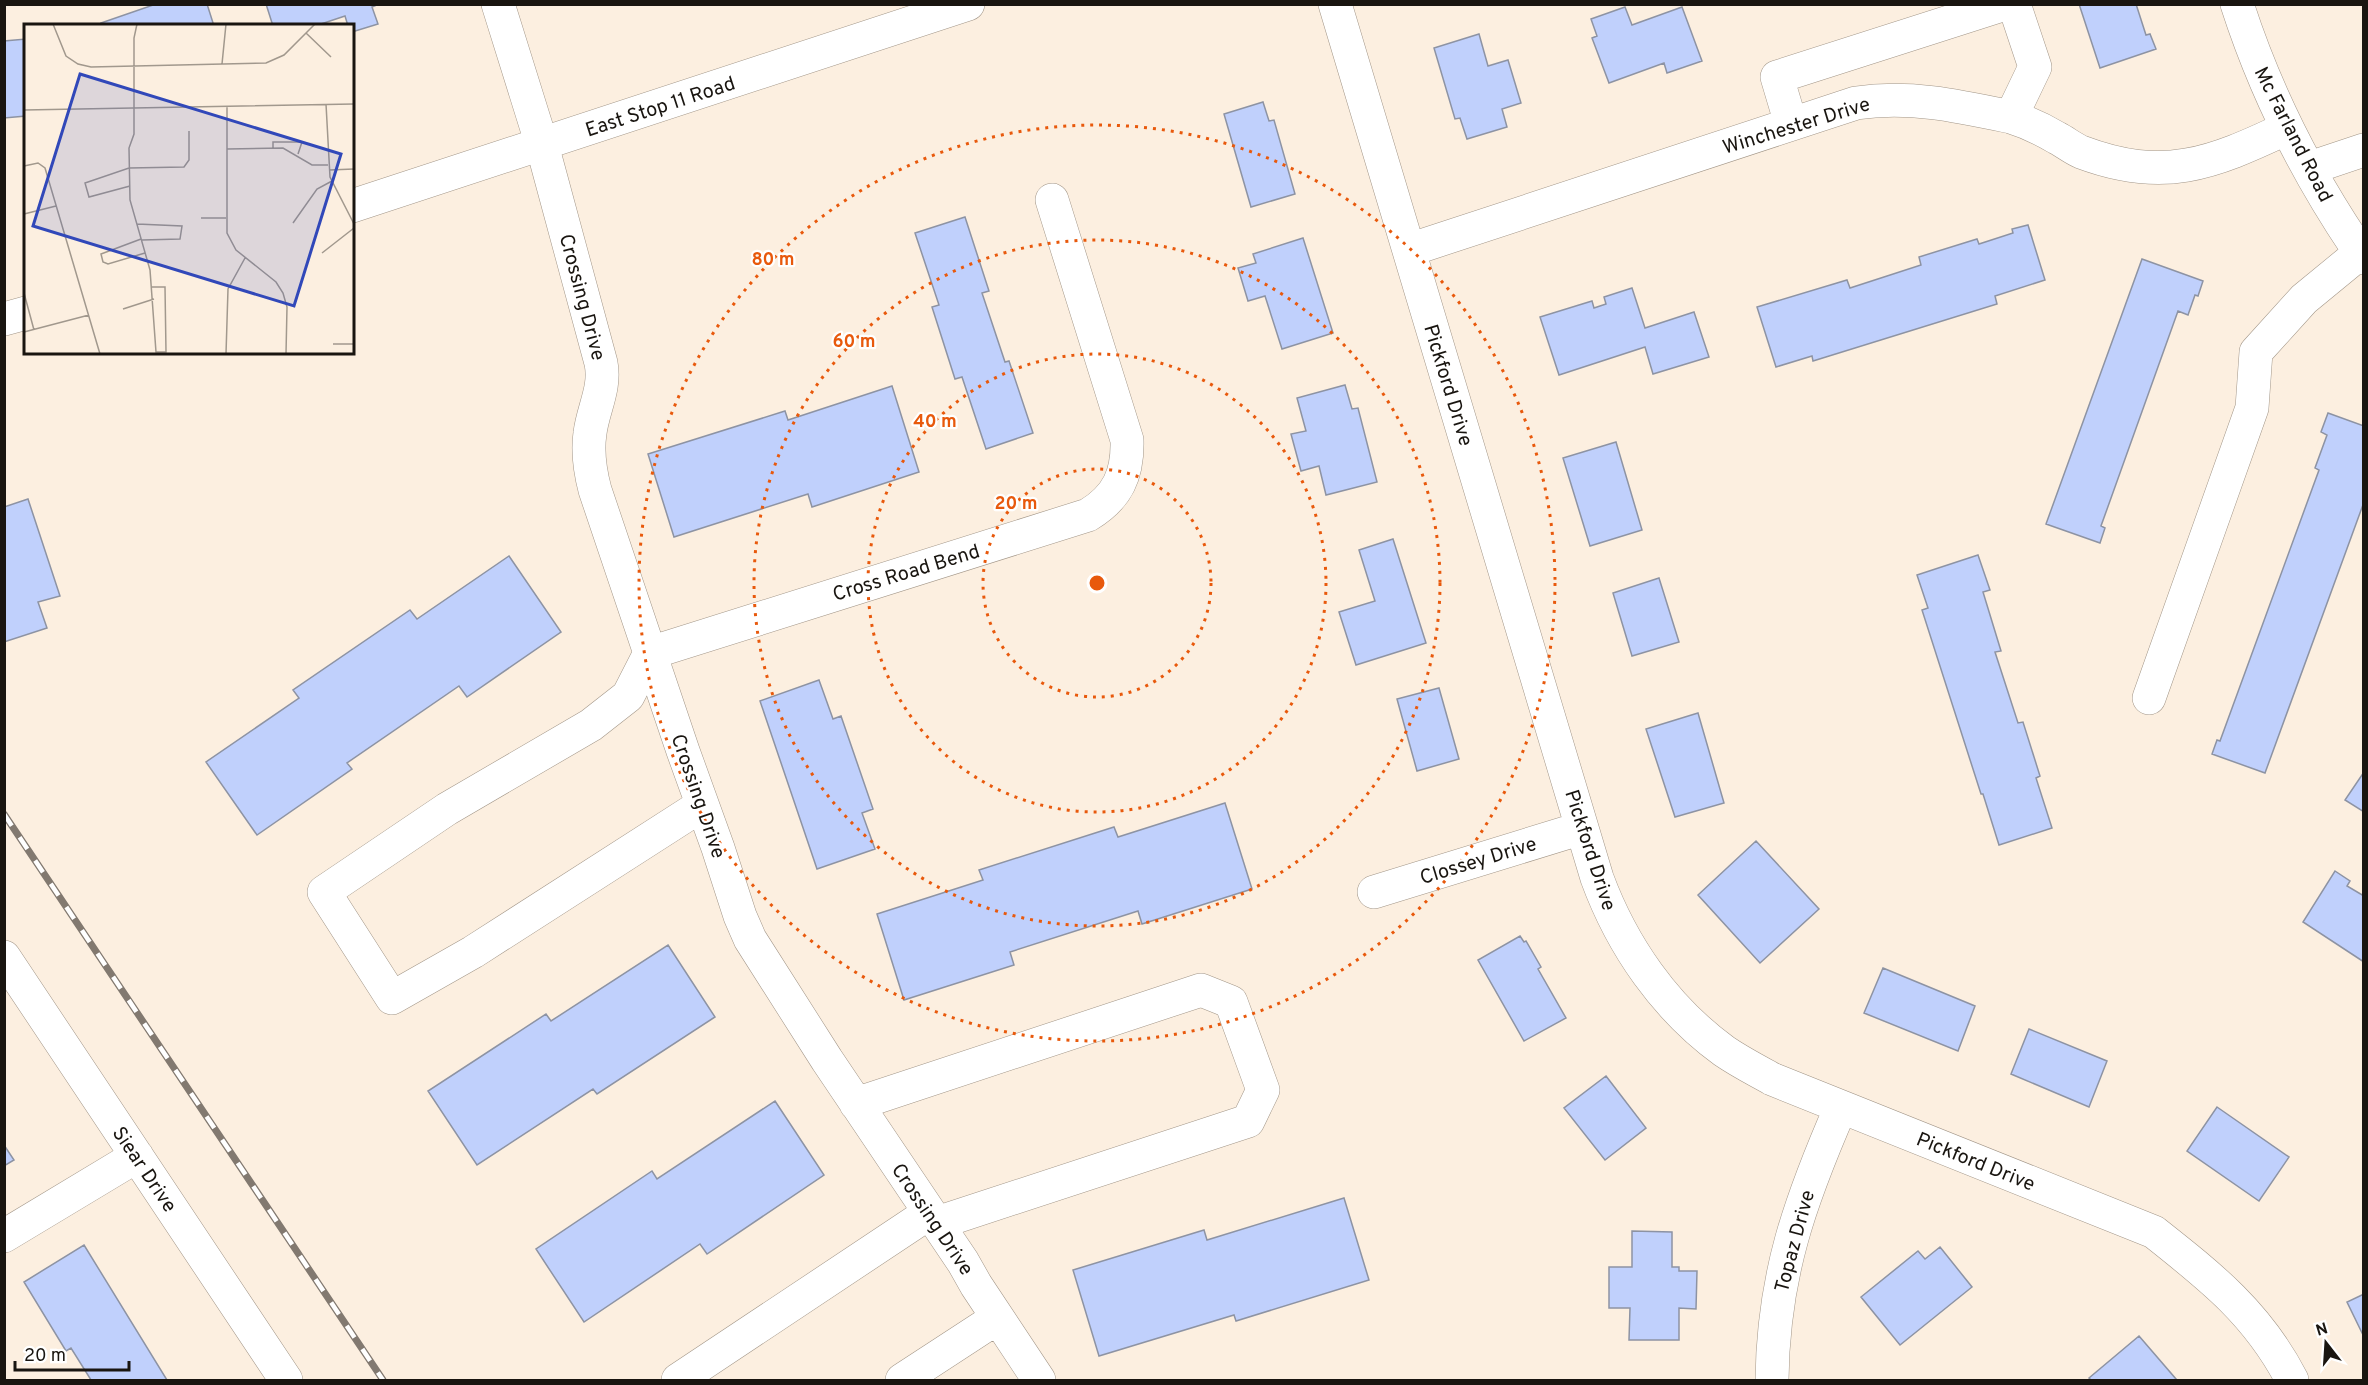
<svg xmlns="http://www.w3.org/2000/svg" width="2368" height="1385" font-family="Overpass,sans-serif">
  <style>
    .building { fill: #c0d0fc; stroke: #8d93a3; stroke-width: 1.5 }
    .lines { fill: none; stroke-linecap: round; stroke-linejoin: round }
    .minor-casing { stroke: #a29688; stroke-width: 34 }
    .major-casing { stroke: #a29688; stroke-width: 34 }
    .minor { stroke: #fff; stroke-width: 33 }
    .major { stroke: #fff; stroke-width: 33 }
    .rail-casing { stroke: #827970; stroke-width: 7 }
    .rail { stroke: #fff; stroke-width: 4.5; stroke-dasharray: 14; stroke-linecap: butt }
    .ring { fill: none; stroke: #e8590c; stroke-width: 3; stroke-dasharray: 3 6 }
    .labels { text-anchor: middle; stroke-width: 4.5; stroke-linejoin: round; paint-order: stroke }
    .street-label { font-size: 20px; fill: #191510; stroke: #fff }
    .inset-road { fill: none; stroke: #a1988d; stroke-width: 1.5 }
    .view { fill: #3148b9; fill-opacity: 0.15; stroke: #3148b9; stroke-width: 3 }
    .inset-edge { fill: none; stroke: #191510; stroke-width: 3 }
    .centre { fill: #e8590c; stroke: #fff; stroke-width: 3 }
    .ring-label { font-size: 18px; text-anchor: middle; font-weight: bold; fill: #e8590c; stroke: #fff; stroke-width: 4.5; stroke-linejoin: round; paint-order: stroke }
  </style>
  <rect width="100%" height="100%" fill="#fcefe0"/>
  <path class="building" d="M156 4H207L214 26H102L101 23Z
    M266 4H379L372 7 378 24 352 32V26H348L345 16 315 26H273Z
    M2079 4H2136L2146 35 2150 34 2156 49 2100 68Z
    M1625 7 1632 25 1682 7 1702 61 1667 73 1664 63 1609 83 1592 38 1597 36 1591 19Z
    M1479 34 1488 66 1508 60 1521 103 1502 109 1507 127 1467 139 1460 118 1455 119 1434 48Z
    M26 39V116L4 118V41Z
    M1263 102 1269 121 1274 120 1295 194 1251 207 1224 114Z
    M965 217 989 291 982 293 1005 362 1009 361 1033 433 986 449 962 377 955 379 932 307 939 305 915 233Z
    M2028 225 2045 280 1995 296 1997 304 1813 361 1812 356 1776 367 1757 307 1847 280 1850 288 1921 265 1919 257 1977 239 1979 244 2013 233 2012 229Z
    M1303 238 1333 333 1282 349 1265 296 1248 301 1238 268 1256 263 1253 254Z
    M2142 259 2203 281 2198 296 2195 295 2188 315 2178 311 2101 526 2105 528 2100 543 2046 524Z
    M1632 288 1645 328 1694 312 1709 357 1653 374 1645 347 1559 375 1540 317 1592 301 1594 308 1606 304 1604 297Z
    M1345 385 1352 409 1358 408 1377 482 1326 495 1319 466 1301 471 1291 434 1306 431 1297 398Z
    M892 386 919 472 812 507 808 494 674 537 648 454 785 411 788 420Z
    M2328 413 2364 426V502L2265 773 2212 754 2217 740 2220 741 2319 470 2315 468 2327 435 2321 432Z
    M1616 442 1642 530 1590 546 1563 458Z
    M28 499 60 596 38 602 47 628 4 642V507Z
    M1393 539 1426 643 1356 665 1339 612 1375 601 1359 550Z
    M1978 555 1990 590 1983 592 2001 651 1995 652 2018 723 2023 722 2040 776 2036 778 2052 828 1999 845 1983 794H1981L1922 610 1928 608 1917 575Z
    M509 556 561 632 467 697 459 686 347 763 352 769 257 835 206 762 299 698 293 690 410 610 417 619Z
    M1659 578 1679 642 1632 656 1613 593Z
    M819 680 833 719 841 716 873 809 862 813 875 849 817 869 760 701Z
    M1439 688 1459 759 1417 771 1397 699Z
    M1698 713 1724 803 1675 817 1646 729Z
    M2364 772V812L2345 800Z
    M1225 803 1252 889 1142 924 1138 911 1010 952 1014 965 904 1000 877 914 983 880 979 870 1114 827 1118 837Z
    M1756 841 1819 909 1760 963 1698 895Z
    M2335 871 2350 881 2347 886 2364 896V962L2303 922Z
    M1520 936 1524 942 1526 941 1541 967 1538 969 1566 1018 1524 1041 1478 960Z
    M668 945 715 1017 597 1094 593 1089 477 1165 428 1091 546 1014 551 1021Z
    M1883 968 1975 1006 1958 1051 1864 1013Z
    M2029 1029 2107 1061 2089 1107 2011 1074Z
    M1606 1076 1646 1128 1605 1160 1564 1108Z
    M775 1101 824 1175 707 1254 700 1244 584 1322 536 1249 652 1171 657 1179Z
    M2217 1107 2289 1157 2259 1201 2187 1151Z
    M4 1145 14 1160 4 1166Z
    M1344 1198 1369 1280 1236 1321 1234 1315 1099 1356 1073 1270 1204 1230 1207 1240Z
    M1632 1231 1672 1232V1267H1679V1271H1697L1696 1309 1679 1308V1340H1629L1630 1308H1609V1267H1632Z
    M84 1245 167 1380H91L71 1348 66 1351 24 1282Z
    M1940 1247 1972 1287 1900 1345 1861 1297 1918 1251 1925 1259Z
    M2364 1294V1337L2347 1302Z
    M2139 1336 2176 1379 2173 1380H2091L2089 1378Z"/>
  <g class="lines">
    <g class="minor-casing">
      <path id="minor" d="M498 4 542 145 601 363C606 388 593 409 590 433 587 453 590 471 595 490L683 751 718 848 740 916 750 939 827 1060 963 1262 976 1285 1039 1380
        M1335 4 1597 878C1622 946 1665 1008 1724 1051 1740 1062 1756 1070 1772 1079L2154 1232C2211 1277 2258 1314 2292 1380
        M2237 4C2266 94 2310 180 2364 258
        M2011 117 2035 67 2014 4
        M1791 124 1777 77 2005 4
        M2310 168 2364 150
        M1409 250 1856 103C1910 95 1959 106 2011 117 2027 122 2042 129 2057 138 2065 142 2072 148 2081 152 2163 183 2211 164 2287 128
        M2149 698 2252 408 2256 352 2304 299 2360 253
        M702 805 473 952 392 998 324 892 447 809 591 725 628 696 650 653 1088 515C1118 497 1128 474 1127 440L1052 200
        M1374 892 1582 828
        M4 957 286 1380
        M856 1104 1201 990 1231 1002 1263 1090 1248 1121 937 1223
        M4 1236 137 1156
        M678 1380 929 1213
        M902 1380 997 1318
        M1772 1380C1773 1276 1800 1201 1841 1107"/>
    </g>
    <g class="major-casing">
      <path id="major" d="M352 206 968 4
        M4 319 26 313"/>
    </g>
    <use href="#minor" class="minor"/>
    <use href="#major" class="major"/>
    <g class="rail-casing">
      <path id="rail" d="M4 814 383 1380"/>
    </g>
    <use href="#rail" class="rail"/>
  </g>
  <g class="ring">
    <circle cx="1097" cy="583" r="114"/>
    <circle cx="1097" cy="583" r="229"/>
    <circle cx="1097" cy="583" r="343"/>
    <circle cx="1097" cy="583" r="458"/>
  </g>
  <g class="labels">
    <g class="street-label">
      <text transform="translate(660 106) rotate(-18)" y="7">East Stop 11 Road</text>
      <text transform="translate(1796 125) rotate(-17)" y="7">Winchester Drive</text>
      <text transform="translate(2294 134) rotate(63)" y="7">Mc Farland Road</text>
      <text transform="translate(583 297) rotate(75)" y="7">Crossing Drive</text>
      <text transform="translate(1449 385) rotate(73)" y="7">Pickford Drive</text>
      <text transform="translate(906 572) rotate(-17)" y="7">Cross Road Bend</text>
      <text transform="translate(699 796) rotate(71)" y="7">Crossing Drive</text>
      <text transform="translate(1591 850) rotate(72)" y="7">Pickford Drive</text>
      <text transform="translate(1478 860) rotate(-17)" y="7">Clossey Drive</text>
      <text transform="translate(1976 1161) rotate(22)" y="7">Pickford Drive</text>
      <text transform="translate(145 1169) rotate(56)" y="7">Siear Drive</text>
      <text transform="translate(933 1219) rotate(56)" y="7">Crossing Drive</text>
      <text transform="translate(1794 1241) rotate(-75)" y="7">Topaz Drive</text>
    </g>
  </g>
  <g transform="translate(24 24)">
    <rect width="330" height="330" fill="#fcefe0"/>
    <path class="inset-road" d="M29 0 42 32 54 40 67 43 242 39 260 31 291 0M113 0 110 14V110L105 124 106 176 126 246 132 328H142L141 263H128M282 9 307 33M198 40 202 0M302 80 306 153 330 200M203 82V209L212 226 252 258 259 269 263 283 262 330M0 86 330 80M249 124V118H278L274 130M203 125 259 124 288 141H304M0 142 14 139 21 144 76 330M305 146 330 145M106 162 65 173 61 159 105 144 160 143 165 136V107M0 190 32 182M177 194H202M269 199 293 165 308 157M113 200 158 202 156 215 118 216M117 215 77 230 79 238 84 240 121 229M298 229 330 204M0 269 10 306M99 285 130 275M0 308 65 291M309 320H330M202 330 204 265 221 234"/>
    <path class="view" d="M56 50 317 130 270 282 9 202Z"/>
    <rect width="330" height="330" class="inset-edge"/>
  </g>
  <circle cx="1097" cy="583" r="9" class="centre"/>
  <g class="ring-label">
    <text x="773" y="265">80 m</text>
    <text x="854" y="347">60 m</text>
    <text x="935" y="427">40 m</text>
    <text x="1016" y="509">20 m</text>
  </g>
  <rect width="2368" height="1385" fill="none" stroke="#191510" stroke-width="12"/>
  <g transform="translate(2326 1343) rotate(343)" stroke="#ffffff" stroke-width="4.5" paint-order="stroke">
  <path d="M0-4.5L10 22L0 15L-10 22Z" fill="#191510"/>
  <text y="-9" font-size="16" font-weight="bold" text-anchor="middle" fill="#191510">N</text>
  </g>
  <path d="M15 1361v9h114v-9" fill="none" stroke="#191510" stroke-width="3"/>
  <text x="24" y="1361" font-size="18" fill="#191510" stroke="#ffffff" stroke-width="4.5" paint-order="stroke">20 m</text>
</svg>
